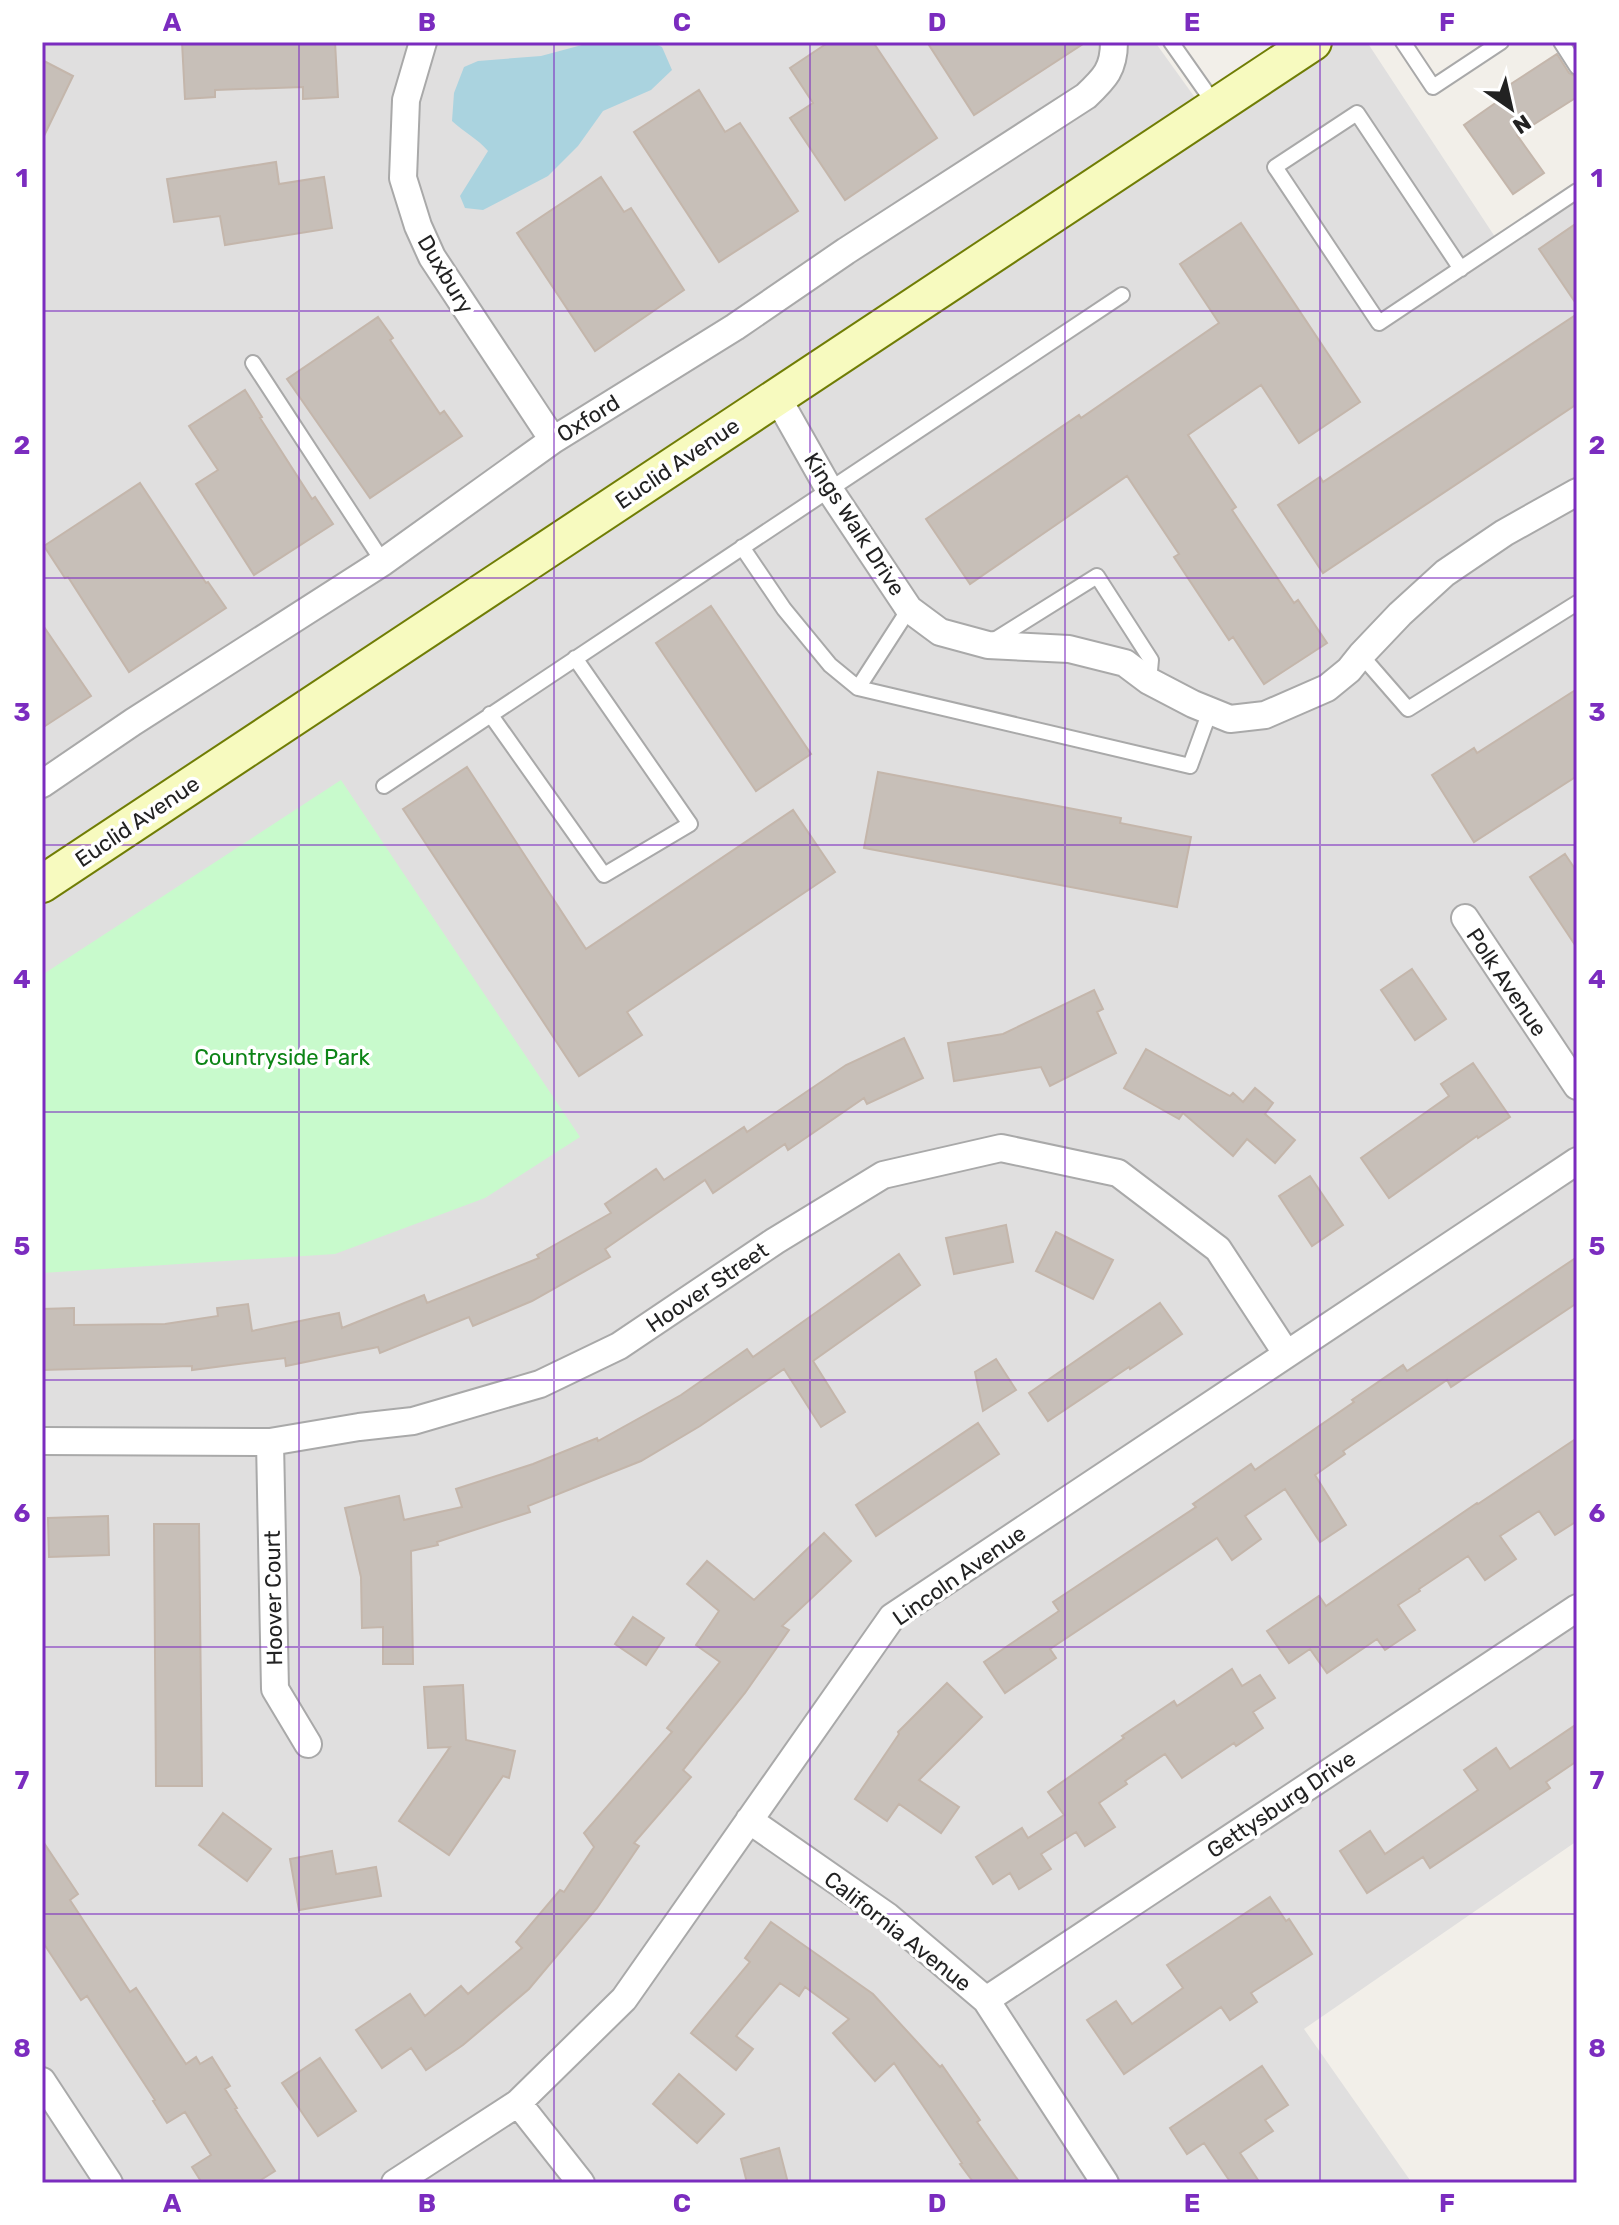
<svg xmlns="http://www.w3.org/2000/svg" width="1619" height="2225" font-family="Rubik,sans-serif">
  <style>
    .residential { fill: #e0dfdf }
    .park { fill: #c8facc }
    .water { fill: #aad3df }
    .building { fill: #c7bfb8; stroke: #c4b6ab; stroke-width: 2 }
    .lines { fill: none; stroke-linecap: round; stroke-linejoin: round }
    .lane-casing { stroke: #a9a9a9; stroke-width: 18 }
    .street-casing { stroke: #a9a9a9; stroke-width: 30 }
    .secondary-casing { stroke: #707d05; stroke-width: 40 }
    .lane { stroke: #fff; stroke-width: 14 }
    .street { stroke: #fff; stroke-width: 26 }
    .secondary { stroke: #f7fabf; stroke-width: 36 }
    .grid { fill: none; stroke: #7b2cbf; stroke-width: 2; stroke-opacity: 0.55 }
    .labels { text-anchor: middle; stroke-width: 7; stroke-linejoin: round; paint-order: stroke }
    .street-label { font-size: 22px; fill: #222; stroke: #fff }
    .park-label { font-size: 22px; fill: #0c8416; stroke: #fff }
    .neatline { fill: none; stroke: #7b2cbf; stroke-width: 3 }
    .grid-label { font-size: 26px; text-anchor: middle; font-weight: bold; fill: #7b2cbf }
  </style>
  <rect width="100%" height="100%" fill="#f2efe9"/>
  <path class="residential" d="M42 42H1155L1206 113 1313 42H1367L1499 243 1577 192V1841L1304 2029 1412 2183H42Z"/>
  <path class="park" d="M341 780 580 1137 485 1198 335 1254 42 1273V975Z"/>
  <path class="water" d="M593 42H651L662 47 672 70 651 90 603 111 578 146 548 176 483 210 465 208 460 196 488 151C478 139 464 132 452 121L454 93 464 67 478 61 541 56Z"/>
  <path class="building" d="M182 42H335L338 97 303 99V87L215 90V97L185 99Z
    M829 42H873L937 138 845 200 790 118 813 103 790 68Z
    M927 42H1086L974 115Z
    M1557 54 1569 73 1577 77V97L1517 135 1544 173 1513 194 1464 125 1504 97 1500 91Z
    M42 60 73 76 42 140Z
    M699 90 725 132 740 123 798 211 719 262 634 132Z
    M276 162 279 184 324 177 332 228 225 245 220 216 174 222 167 179Z
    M601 177 624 212 631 208 684 290 595 351 517 233Z
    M1241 223 1360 402 1299 443 1261 385 1188 435 1236 507 1232 510 1294 603 1298 600 1327 643 1264 684 1233 637 1229 640 1174 557 1179 554 1127 476 970 584 926 519 1079 415 1081 418 1219 323 1180 264Z
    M1577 223V305L1539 249Z
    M1577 314V404L1323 573 1278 505 1320 477 1323 482Z
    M378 317 393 338 390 340 440 414 444 411 462 436 370 498 287 379Z
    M245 390 262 417 260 418 312 499 315 497 333 524 254 575 196 484 218 470 189 426Z
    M140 483 206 583 208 582 226 608 129 672 68 577 65 578 44 546Z
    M711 606 811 754 756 791 656 643Z
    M42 624 91 696 42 728Z
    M1577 689V776L1474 842 1432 775 1474 748 1477 753Z
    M467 767 586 949 793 810 835 872 627 1012 642 1035 579 1076 403 809Z
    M878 772 1121 818 1120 823 1191 837 1177 907 864 848Z
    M1565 854 1577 872V948L1530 877Z
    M1412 969 1446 1019 1415 1040 1381 990Z
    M1094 990 1103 1009 1097 1012 1116 1053 1050 1086 1041 1067 954 1081 948 1043 1003 1034Z
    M904 1038 923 1078 867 1104 864 1098 788 1150 785 1144 713 1193 705 1180 605 1249 610 1257 532 1301 473 1326 469 1317 380 1353 378 1347 286 1366 285 1358 192 1370V1366L42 1370V1309L74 1308V1325L165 1324 218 1316 217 1308 248 1304 252 1331 339 1313 342 1328 424 1295 427 1303 539 1258 537 1255 611 1213 605 1204 656 1169 664 1180 744 1127 747 1132 846 1065Z
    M1146 1049 1230 1096 1233 1093 1243 1102 1255 1088 1273 1103 1265 1114 1295 1140 1275 1163 1247 1139 1233 1156 1183 1113 1179 1119 1124 1088Z
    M1473 1063 1510 1117 1478 1138 1477 1136 1389 1198 1361 1158 1449 1096 1441 1084Z
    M1310 1176 1343 1225 1312 1246 1279 1196Z
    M1006 1225 1013 1262 954 1274 946 1238Z
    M1056 1232 1113 1260 1093 1299 1036 1271Z
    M899 1254 920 1285 813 1361 845 1412 821 1427 784 1369 700 1426 641 1461 528 1506 530 1512 437 1542 438 1545 411 1551 413 1664H383V1627L362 1628 361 1577 345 1508 399 1496 404 1520 462 1507 456 1489 533 1464 597 1438 598 1441 681 1395 747 1349 753 1357Z
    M1577 1257V1303L1451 1387 1447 1380 1343 1451 1345 1454 1315 1475 1346 1525 1320 1542 1285 1489 1245 1516 1261 1539 1232 1560 1217 1538 1050 1649 1056 1658 1005 1693 984 1662 1059 1611 1053 1602 1196 1507 1193 1504 1251 1464 1255 1470 1354 1402 1352 1400 1403 1365 1407 1371Z
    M1160 1303 1182 1334 1130 1369 1129 1367 1048 1421 1029 1393Z
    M996 1359 1016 1390 983 1411 975 1372Z
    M978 1423 999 1454 876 1536 856 1505Z
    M1577 1438V1521L1555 1535 1539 1511 1500 1536 1516 1559 1485 1580 1468 1556 1419 1589 1420 1591 1398 1605 1415 1630 1385 1650 1377 1639 1327 1673 1310 1649 1289 1663 1267 1631 1319 1596 1326 1606 1477 1503 1478 1504Z
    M108 1516 109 1555 49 1557 48 1518Z
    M154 1524H199L202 1786H156Z
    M824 1533 851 1561 782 1626 789 1630 745 1693 683 1770 691 1777 634 1843 639 1846 597 1908 529 1989 463 2045 426 2070 411 2048 382 2068 356 2030 410 1994 425 2016 461 1986 468 1994 522 1948 516 1942 560 1890 564 1892 594 1847 584 1833 672 1732 667 1728 720 1662 696 1645 719 1611 687 1584 707 1561 754 1600Z
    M633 1617 664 1638 646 1665 615 1644Z
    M1232 1669 1242 1686 1260 1675 1275 1698 1253 1712 1263 1728 1236 1746 1234 1743 1182 1778 1165 1754 1125 1781 1127 1784 1099 1803 1115 1827 1085 1846 1076 1832 1041 1854 1051 1869 1019 1889 1010 1873 993 1884 976 1857 1022 1828 1028 1838 1064 1815 1048 1792 1124 1738 1122 1736 1174 1701 1177 1706Z
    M947 1683 982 1717 919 1780 959 1807 941 1833 899 1804 887 1821 855 1799 899 1734 898 1732Z
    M463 1685 466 1740 515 1751 509 1778 503 1776 449 1855 399 1821 450 1747 428 1748 424 1687Z
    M1577 1724V1761L1546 1782 1550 1788 1430 1868 1423 1857 1367 1893 1340 1851 1370 1831 1385 1854 1478 1790 1464 1770 1496 1748 1510 1769Z
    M223 1813 271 1849 247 1881 199 1845Z
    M42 1840 78 1894 70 1900 130 1992 136 1988 186 2064 196 2057 200 2064 212 2057 230 2086 225 2089 237 2108 235 2109 275 2171 256 2183H202L192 2167 211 2155 185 2112 167 2123 153 2101 155 2100 87 1996 81 2000 42 1941Z
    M332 1851 336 1874 376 1867 381 1896 299 1910 290 1859Z
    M1270 1897 1286 1921 1289 1919 1312 1954 1251 1993 1257 2002 1230 2020 1221 2007 1124 2074 1087 2020 1116 2001 1132 2024 1183 1988 1167 1965Z
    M771 1922 873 1994 940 2067 942 2065 980 2120 977 2122 1020 2183H974L960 2164 962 2163 894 2063 875 2081 833 2033 849 2019 805 1987 799 1996 780 1983 736 2036 753 2049 736 2070 691 2033 750 1962 745 1958Z
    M320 2058 356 2111 318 2136 282 2083Z
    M1262 2066 1288 2105 1265 2120 1273 2131 1240 2153 1260 2183H1231L1204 2143 1187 2154 1170 2128Z
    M679 2074 724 2114 697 2143 653 2104Z
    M779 2148 788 2183H747L741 2159Z"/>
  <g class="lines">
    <g class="lane-casing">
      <path id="lane" d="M1171 42 1216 106
        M1403 42 1433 87 1501 42
        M1561 42 1577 67
        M1461 269 1357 113 1275 167 1379 323 1577 191
        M253 363 383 562
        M742 547 784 609 830 665 858 688 1190 766 1210 711
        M993 641 1097 576 1151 660 1149 681
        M1361 655 1408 709 1577 603
        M858 688 909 609
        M490 714 604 875 690 824 575 658
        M384 786 1122 295"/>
    </g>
    <g class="street-casing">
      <path id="street" d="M423 42 406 100 403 178 418 226 432 257 553 440
        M777 397 829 489 909 609 940 632 988 645 1069 649 1125 663 1149 681 1193 704 1230 719 1265 715 1327 688 1349 670 1361 655 1400 614 1445 573 1504 533 1577 492
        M42 784 133 722 383 562 553 440 735 327 846 251 1086 96C1105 78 1114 69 1114 42
        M1465 918 1577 1086
        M42 1441 270 1442 359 1427 413 1421 540 1384 619 1346 775 1241 883 1175 1001 1148 1118 1173 1218 1249 1286 1353
        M270 1442 275 1689 308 1744
        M749 1820 887 1916 986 2000 1105 2183
        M986 2000 1577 1608
        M42 2081 109 2183
        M518 2103 581 2183
        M395 2183 518 2103 624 1999 892 1617 1577 1161"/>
    </g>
    <g class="secondary-casing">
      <path id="secondary" d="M42 884 1313 42"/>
    </g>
    <use href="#lane" class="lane"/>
    <use href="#street" class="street"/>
    <use href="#secondary" class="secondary"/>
  </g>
  <path class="grid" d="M299 42V2183M554 42V2183M810 42V2183M1065 42V2183M1320 42V2183M42 311H1577M42 578H1577M42 845H1577M42 1112H1577M42 1380H1577M42 1647H1577M42 1914H1577"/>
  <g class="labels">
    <g class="street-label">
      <text transform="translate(446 274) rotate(59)" y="8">Duxbury</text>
      <text transform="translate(588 418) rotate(-32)" y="8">Oxford</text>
      <text transform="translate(677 463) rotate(-34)" y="8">Euclid Avenue</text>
      <text transform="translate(855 524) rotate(57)" y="8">Kings Walk Drive</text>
      <text transform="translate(137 821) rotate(-34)" y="8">Euclid Avenue</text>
      <text transform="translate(1507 982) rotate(56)" y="8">Polk Avenue</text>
      <text transform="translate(707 1287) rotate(-34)" y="8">Hoover Street</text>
      <text transform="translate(959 1575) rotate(-35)" y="8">Lincoln Avenue</text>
      <text transform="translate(273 1598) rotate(-91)" y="8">Hoover Court</text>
      <text transform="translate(1281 1804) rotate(-34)" y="8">Gettysburg Drive</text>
      <text transform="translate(898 1931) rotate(38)" y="8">California Avenue</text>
    </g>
    <g class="park-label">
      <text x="282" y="1065">Countryside Park</text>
    </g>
  </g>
  <rect width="1619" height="2225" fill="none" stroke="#ffffff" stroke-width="88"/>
  <g transform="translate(1511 108) rotate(146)" stroke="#ffffff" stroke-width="6" paint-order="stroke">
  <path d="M0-6L14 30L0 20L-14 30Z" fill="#222222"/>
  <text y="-12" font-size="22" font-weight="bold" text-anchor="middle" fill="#222222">N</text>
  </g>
  <rect x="44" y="44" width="1531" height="2137" class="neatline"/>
  <g class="grid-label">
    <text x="172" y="31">A</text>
    <text x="427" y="31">B</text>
    <text x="682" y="31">C</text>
    <text x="937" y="31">D</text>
    <text x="1192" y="31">E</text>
    <text x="1447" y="31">F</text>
    <text x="22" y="187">1</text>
    <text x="1597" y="187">1</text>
    <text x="22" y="454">2</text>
    <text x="1597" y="454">2</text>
    <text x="22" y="721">3</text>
    <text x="1597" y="721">3</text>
    <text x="22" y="988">4</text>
    <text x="1597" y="988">4</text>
    <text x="22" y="1255">5</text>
    <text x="1597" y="1255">5</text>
    <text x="22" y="1522">6</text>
    <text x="1597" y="1522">6</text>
    <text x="22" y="1789">7</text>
    <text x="1597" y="1789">7</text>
    <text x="22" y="2057">8</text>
    <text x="1597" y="2057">8</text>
    <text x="172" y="2212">A</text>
    <text x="427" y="2212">B</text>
    <text x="682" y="2212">C</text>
    <text x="937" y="2212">D</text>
    <text x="1192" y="2212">E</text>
    <text x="1447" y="2212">F</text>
  </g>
</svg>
